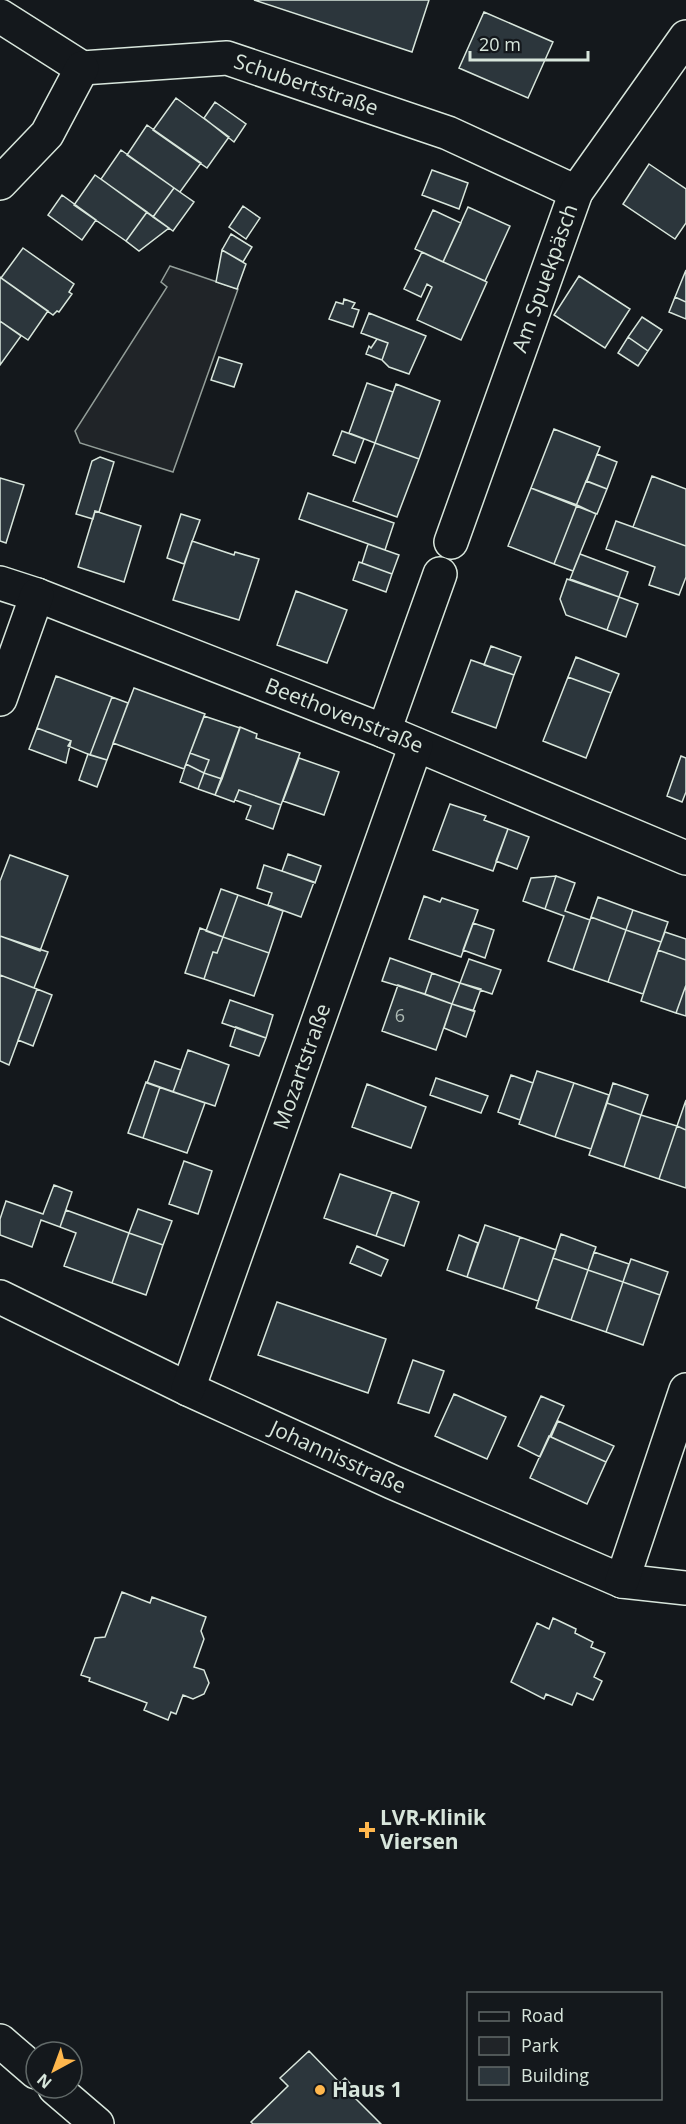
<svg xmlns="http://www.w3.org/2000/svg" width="686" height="2124" font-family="'Open Sans',sans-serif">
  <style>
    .green { fill: #202428; stroke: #939e99; stroke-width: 1.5 }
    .building { fill: #2c363c; stroke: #d8e6dc; stroke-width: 1.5 }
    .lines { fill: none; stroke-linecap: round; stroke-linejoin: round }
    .minor-casing { stroke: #d8e6dc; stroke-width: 36 }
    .minor { stroke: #14181c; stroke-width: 33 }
    .poi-dot { fill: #ffb74d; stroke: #14181c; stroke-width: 2 }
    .labels { text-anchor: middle; stroke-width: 4.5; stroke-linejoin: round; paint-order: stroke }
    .number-label { font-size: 18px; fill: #adbab4 }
    .street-label { font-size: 21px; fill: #d8e6dc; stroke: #14181c }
    .poi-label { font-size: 21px; font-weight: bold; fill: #d8e6dc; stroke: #14181c; text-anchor: start }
  </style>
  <rect width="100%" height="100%" fill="#14181c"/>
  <path class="green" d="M170 266 238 289 173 472 80 443 75 431 167 287 161 282Z"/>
  <path class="building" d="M254 0H429L412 52Z
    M484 12 553 42 528 98 459 68Z
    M176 98 229 137 207 168 153 130Z
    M215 102 246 124 234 142 204 118Z
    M147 125 201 163 180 192 127 155Z
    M121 150 174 188 153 217 101 179Z
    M649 164 686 189V223L675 239 623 204Z
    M432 170 468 183 459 209 422 195Z
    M95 175 147 212 126 241 74 205Z
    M174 188 194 202 173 231 153 217Z
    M62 195 96 220 82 240 48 215Z
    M243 206 260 218 246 239 229 227Z
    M468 207 510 226 485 281 443 262Z
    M433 210 461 223 443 262 415 249Z
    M147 212 169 228 139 251 126 241Z
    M231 234 252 247 243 262 222 250Z
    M23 248 74 284 69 292 72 294 59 312 57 311 53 315 1 278Z
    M222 250 246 264 237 289 216 282Z
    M422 252 487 282 461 340 417 320 432 287 427 284 421 297 404 289Z
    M686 270V302L675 297Z
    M579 276 630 309 605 348 554 315Z
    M0 277 48 311 28 340 0 321Z
    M675 297 686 302V319L669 312Z
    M344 299 355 303 352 308 359 310 353 327 329 319 336 302 343 304Z
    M369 313 426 336 409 374 389 367 382 360 388 343 361 333Z
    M642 317 662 330 648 351 628 337Z
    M0 321 21 336 0 365Z
    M628 337 648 351 638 366 618 353Z
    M377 339 388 343 382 360 366 354 369 346 371 348Z
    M219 357 242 364 234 387 211 380Z
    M367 383 393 392 375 443 349 433Z
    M396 384 440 401 419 459 375 443Z
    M554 429 600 447 576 506 531 488Z
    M342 431 364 439 355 463 333 455Z
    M375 443 419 459 397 517 353 501Z
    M597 454 617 462 607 489 587 481Z
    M100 457 114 462 99 512 95 511 93 519 76 514 92 461Z
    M652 476 686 489V546L633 527Z
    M0 478 24 485 6 543 0 541Z
    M586 481 607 489 597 514 576 506Z
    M531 488 577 505 554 564 508 546Z
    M308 493 394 523 385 550 299 519Z
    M577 505 596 514 573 571 554 564Z
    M95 511 141 526 124 582 78 567Z
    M181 514 200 520 184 564 167 558Z
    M616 521 686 546V577L679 595 649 585 655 567 606 549Z
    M192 541 234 555 235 552 259 559 239 620 173 600Z
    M368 544 399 555 392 574 362 563Z
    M580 554 628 572 619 597 570 579Z
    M359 562 392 574 386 592 353 580Z
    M567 579 619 597 607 630 566 615 560 599Z
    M296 591 347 610 327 663 277 645Z
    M619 597 638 604 626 637 607 630Z
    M491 646 521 657 514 675 484 665Z
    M576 657 619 674 611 693 568 677Z
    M471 660 514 675 496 728 452 712Z
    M56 676 112 697 90 755 68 746 71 741 37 728Z
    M568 677 611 693 586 758 543 741Z
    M134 688 205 714 184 769 113 743Z
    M112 697 128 703 107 760 90 755Z
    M204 716 240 728 222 779 204 773 209 760 190 753Z
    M240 727 257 734 256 738 300 753 281 805 239 790 234 802 215 795Z
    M37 728 71 741 66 763 29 749Z
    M190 753 209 760 204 773 186 764Z
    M88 754 107 760 97 787 79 780Z
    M681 756 686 758V792L682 802 667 796Z
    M299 758 339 772 324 815 283 801Z
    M186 764 204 773 198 789 180 782Z
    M204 773 222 779 215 795 198 789Z
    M239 790 281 805 273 829 246 819 251 806 235 800Z
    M450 804 486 816 484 820 508 829 493 871 433 850Z
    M508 829 529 837 517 869 496 861Z
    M288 854 321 866 315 883 282 871Z
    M10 855 68 876 40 951 0 936V881Z
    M264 865 314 882 301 917 268 905 272 893 257 888Z
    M556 876 575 883 565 911 590 920 573 970 548 961 564 916 545 909Z
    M556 876 545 909 523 901 531 878Z
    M221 889 238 895 223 937 206 931Z
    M238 895 283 911 269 953 223 937Z
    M424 896 440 902 442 898 478 910 461 957 409 939Z
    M598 897 633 910 626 930 591 917Z
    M633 910 668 922 661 942 626 930Z
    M591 917 626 930 608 982 573 970Z
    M473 923 494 930 485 958 463 950Z
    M200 928 223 937 217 953 213 952 204 979 185 973Z
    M626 930 661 942 643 994 608 982Z
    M665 932 686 939V960L658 950Z
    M0 936 48 952 34 988 0 975Z
    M223 937 269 953 254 996 204 979 213 952 217 953Z
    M658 950 686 960V985L676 1013 641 1001Z
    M390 958 432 973 425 994 382 981Z
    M469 959 501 970 492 994 460 983Z
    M432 973 460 983 452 1004 425 994Z
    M0 975 37 989 9 1065 0 1061Z
    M460 983 481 989 473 1011 452 1004Z
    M398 985 452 1004 436 1050 382 1031Z
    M686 985V1016L676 1013Z
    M37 989 52 995 33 1046 18 1040Z
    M230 1000 273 1015 266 1038 222 1023Z
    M452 1004 475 1011 466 1037 444 1028Z
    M236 1027 266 1038 259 1056 230 1046Z
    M188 1050 229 1065 215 1106 173 1092Z
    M155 1061 181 1070 173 1092 147 1083Z
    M537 1071 574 1083 555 1137 519 1124Z
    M511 1075 533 1083 520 1120 498 1112Z
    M436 1078 488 1096 481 1113 430 1095Z
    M146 1082 160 1087 143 1138 128 1133Z
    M574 1083 609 1095 591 1149 555 1137Z
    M613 1083 648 1095 641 1115 607 1103Z
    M367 1084 426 1107 411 1148 352 1127Z
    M160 1087 205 1103 187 1153 143 1138Z
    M686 1100V1130L677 1126Z
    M607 1103 641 1115 624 1167 589 1155Z
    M641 1115 677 1126 659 1179 624 1167Z
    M677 1126 686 1130V1188L659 1179Z
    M184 1161 212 1171 198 1214 169 1204Z
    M340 1174 392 1192 376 1236 324 1218Z
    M54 1185 72 1192 60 1227 41 1220 32 1247 0 1235V1219L6 1201 43 1214Z
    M392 1192 419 1202 404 1246 376 1236Z
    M138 1209 172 1221 163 1245 129 1233Z
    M66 1210 129 1233 112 1283 64 1266 76 1233 60 1227Z
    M485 1225 520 1237 503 1289 467 1277Z
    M129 1233 163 1245 146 1295 112 1283Z
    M561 1234 596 1247 588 1270 553 1258Z
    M459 1235 478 1243 467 1277 447 1270Z
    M520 1237 556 1250 538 1301 503 1289Z
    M357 1246 388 1260 381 1276 350 1263Z
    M594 1252 629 1264 623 1282 588 1270Z
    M553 1258 588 1270 571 1320 536 1308Z
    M631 1259 668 1272 660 1295 623 1282Z
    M588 1270 623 1282 606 1332 571 1320Z
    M623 1282 660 1295 643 1345 606 1332Z
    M277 1302 386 1339 368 1393 258 1355Z
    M413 1360 444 1371 429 1413 398 1403Z
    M454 1394 506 1417 487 1459 435 1436Z
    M541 1396 564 1406 540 1457 518 1446Z
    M558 1421 614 1446 606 1462 551 1437Z
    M549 1436 606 1462 587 1504 530 1478Z
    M122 1592 150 1603 152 1597 206 1617 201 1631 204 1639 194 1667 204 1670 209 1683 204 1694 193 1699 183 1695 176 1714 171 1712 168 1720 144 1710 147 1703 89 1681 90 1678 81 1675 95 1638 105 1637Z
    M553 1618 576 1629 575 1633 593 1642 591 1647 605 1653 594 1677 602 1681 593 1700 577 1693 572 1705 546 1694 544 1699 511 1682 537 1623 549 1629Z
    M309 2051 340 2083 345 2078 359 2093 355 2098 381 2124H253L251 2122 288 2086 280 2078Z"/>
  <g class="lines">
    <g class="minor-casing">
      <g id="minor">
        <path id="s1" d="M0 16 82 68 227 58 448 133 576 192"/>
        <path d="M0 183 47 134 82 68"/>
        <path id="s2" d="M451 542 576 192 686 37"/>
        <path id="s3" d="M0 583 37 595 384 731 686 858"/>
        <path d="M0 699 37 595"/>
        <path d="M384 731 440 574"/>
        <path id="s4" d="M0 1297 188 1389 392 1482 622 1581 686 1588"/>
        <path id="s5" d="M188 1389 416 745"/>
        <path d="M622 1581 686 1390"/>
        <path d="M0 2041 36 2072"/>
        <path d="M55 2088 97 2124"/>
      </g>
    </g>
    <use href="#minor" class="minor"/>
  </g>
  <g class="poi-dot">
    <path d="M364 1821h6v6h6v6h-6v6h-6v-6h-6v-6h6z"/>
    <circle cx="320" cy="2090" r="6"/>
  </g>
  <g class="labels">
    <g class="number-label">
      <text x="400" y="1022">6</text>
    </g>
    <g class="street-label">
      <text dy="7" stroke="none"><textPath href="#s1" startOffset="326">Schubertstraße</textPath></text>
      <text dy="7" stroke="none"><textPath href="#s2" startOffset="280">Am Spuekpäsch</textPath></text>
      <text dy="7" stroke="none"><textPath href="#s3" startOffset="369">Beethovenstraße</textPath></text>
      <text dy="7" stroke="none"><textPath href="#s5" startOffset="342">Mozartstraße</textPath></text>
      <text dy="7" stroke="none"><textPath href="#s4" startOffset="374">Johannisstraße</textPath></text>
    </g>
    <g class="poi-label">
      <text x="380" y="1825">LVR-Klinik<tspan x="380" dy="24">Viersen</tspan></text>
      <text x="332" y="2097">Haus 1</text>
    </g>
  </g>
  <rect x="467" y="1992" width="195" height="108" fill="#14181c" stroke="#626a69" stroke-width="1.5"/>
  <rect x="479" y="2012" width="30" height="9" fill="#14181c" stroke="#626a69" stroke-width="1.5"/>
  <text x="521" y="2022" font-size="18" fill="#d8e6dc">Road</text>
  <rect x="479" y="2037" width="30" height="18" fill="#202428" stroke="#626a69" stroke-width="1.5"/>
  <text x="521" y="2052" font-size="18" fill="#d8e6dc">Park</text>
  <rect x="479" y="2067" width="30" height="18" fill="#2c363c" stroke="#626a69" stroke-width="1.5"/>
  <text x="521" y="2082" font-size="18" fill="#d8e6dc">Building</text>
  <g transform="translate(54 2070) rotate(221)"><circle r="28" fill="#14181c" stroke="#626a69" stroke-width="1.5"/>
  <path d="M0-4.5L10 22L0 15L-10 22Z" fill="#ffb74d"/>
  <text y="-9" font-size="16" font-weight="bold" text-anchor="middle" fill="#d8e6dc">N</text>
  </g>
  <path d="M470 51v9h118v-9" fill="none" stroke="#d8e6dc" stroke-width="3"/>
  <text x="479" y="51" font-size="18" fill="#d8e6dc" stroke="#14181c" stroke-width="4.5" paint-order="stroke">20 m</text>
</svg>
